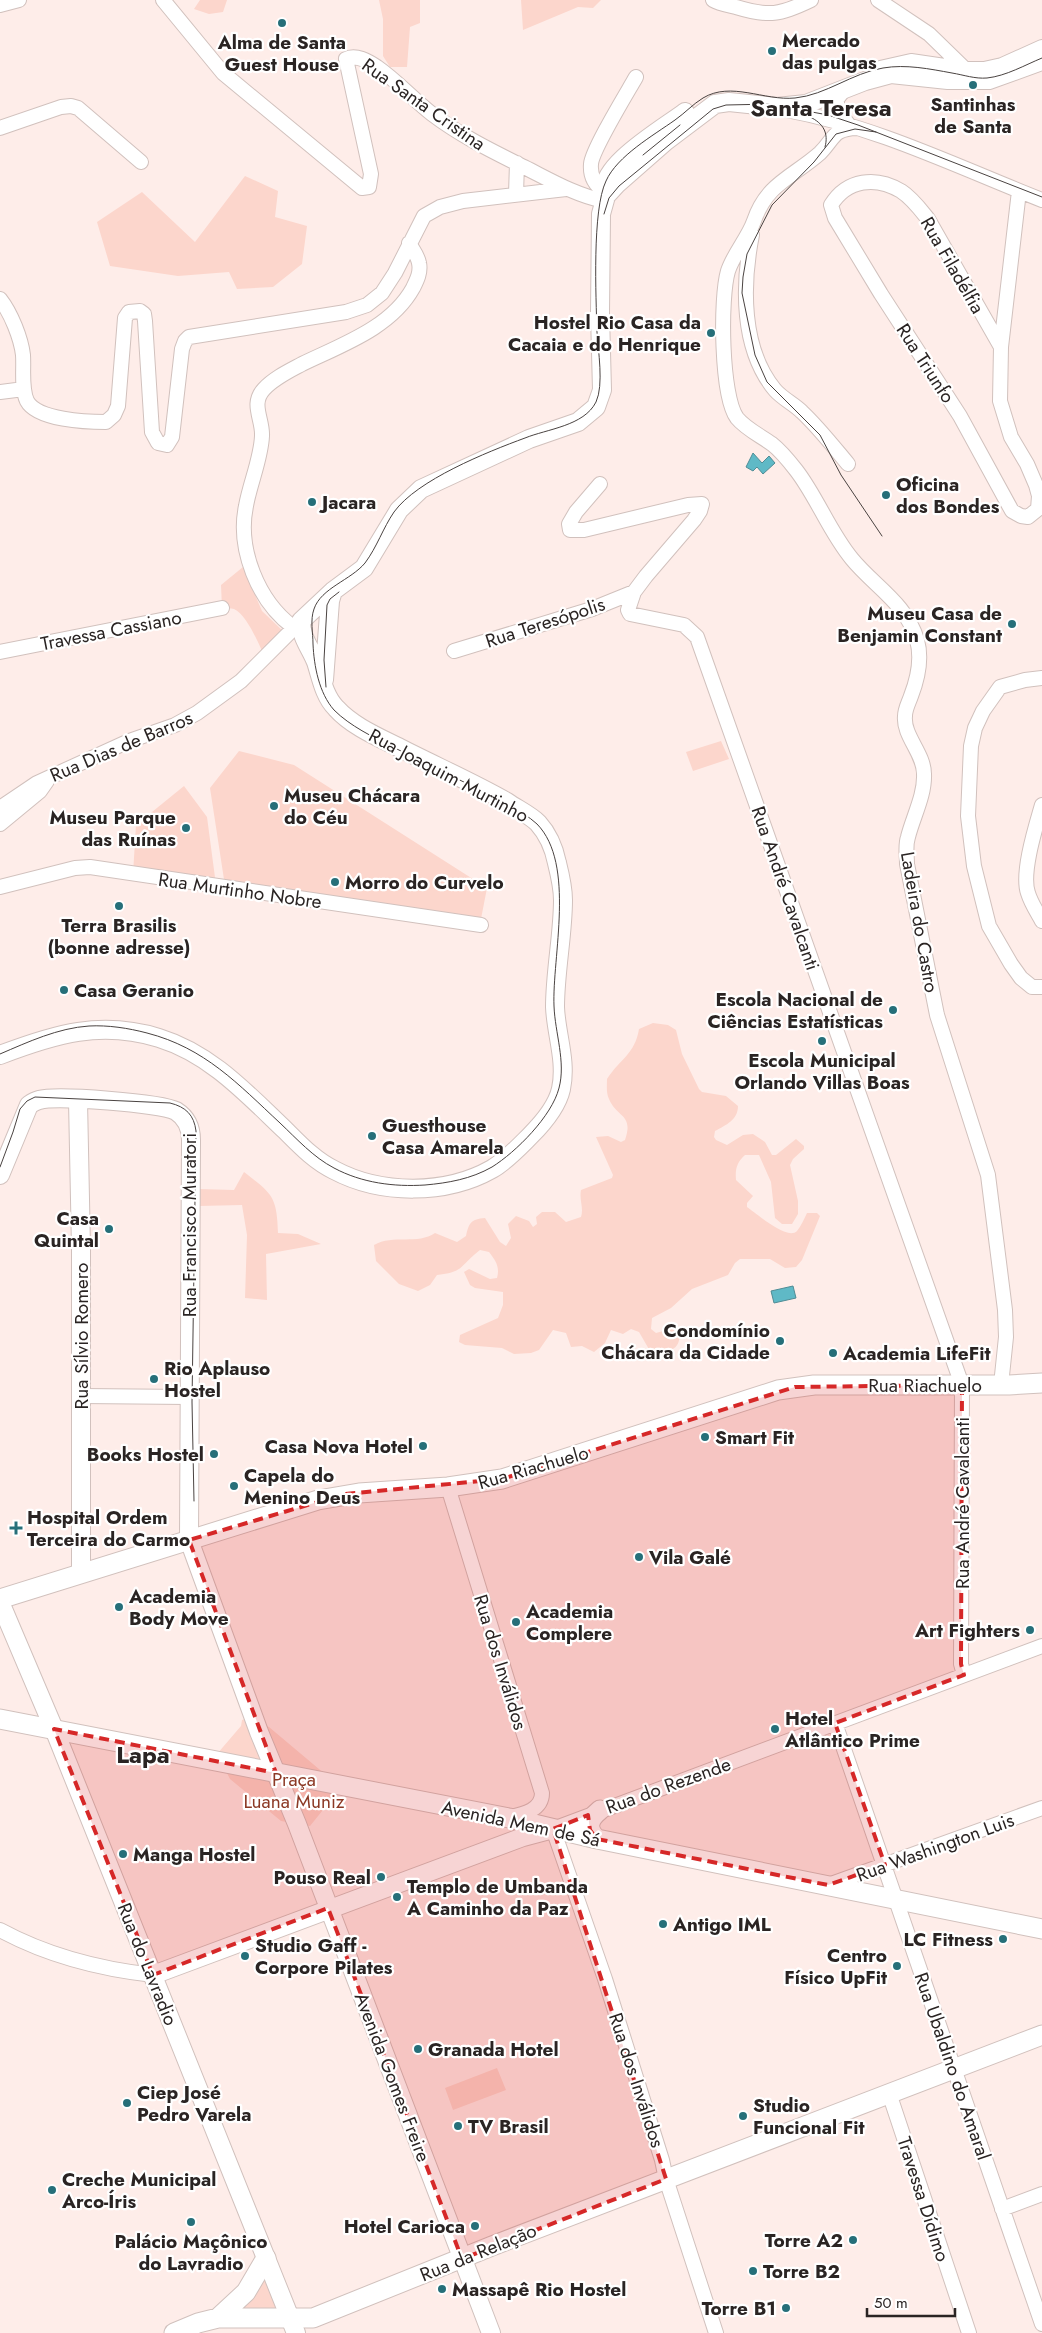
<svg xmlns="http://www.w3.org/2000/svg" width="1042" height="2333" font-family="Jost,sans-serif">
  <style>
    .green { fill: #fcd6cc }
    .water { fill: #5fb9c6; stroke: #4f8c95 }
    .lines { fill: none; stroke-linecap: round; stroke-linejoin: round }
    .minor-casing { stroke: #d1c1bd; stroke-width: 16 }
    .tertiary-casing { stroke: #d1c1bd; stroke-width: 20 }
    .secondary-casing { stroke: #d1c1bd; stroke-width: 21 }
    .minor { stroke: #fff; stroke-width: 14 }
    .tertiary { stroke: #fff; stroke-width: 18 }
    .secondary { stroke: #fff; stroke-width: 19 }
    .tram { stroke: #4a4341; stroke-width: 1 }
    .marked { fill: #d62828; fill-opacity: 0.2; stroke: #d62828; stroke-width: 4; stroke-dasharray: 10 6; stroke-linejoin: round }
    .poi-dot { fill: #266f79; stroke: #fff; stroke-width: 2 }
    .labels { text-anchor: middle; stroke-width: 4.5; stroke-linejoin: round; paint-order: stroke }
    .poi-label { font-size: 19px; font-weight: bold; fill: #2a2423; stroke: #fff; text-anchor: start }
    .street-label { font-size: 19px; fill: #2a2423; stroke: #fff }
    .park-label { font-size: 19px; fill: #8c3925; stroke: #fff }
    .district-label { font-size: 24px; font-weight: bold; fill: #2a2423; stroke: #fff }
  </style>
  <rect width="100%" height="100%" fill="#feede9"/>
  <path class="green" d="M200 0H227L223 12 209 14 194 9Z
    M379 0H420V23L410 27 407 67H390L383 56V19Z
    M521 0H601L593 8 578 7 523 30Z
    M245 176 278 191 275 217 307 226 302 264 273 287 237 289 229 272 178 276 110 266 97 222 142 192 195 242Z
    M243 567 262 611 285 633 263 653C258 642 246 614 234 609 231 608 226 608 222 608L221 585Z
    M721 741 729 759 693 771 686 752Z
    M239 751 294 765 487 888 480 924 225 886 210 788Z
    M184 786 207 817 216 885 133 874 136 825Z
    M653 1023 668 1025 676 1030 682 1054 699 1089 702 1092 726 1096 738 1106C738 1120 726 1125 715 1131L714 1137 716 1140 727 1145 743 1135 753 1134 765 1142 772 1155H776L796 1139 804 1146V1149L793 1159 790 1165 798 1201V1214L792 1224H782L775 1218 771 1182 759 1155H745C737 1162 735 1169 736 1180L753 1196 747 1203V1207C756 1213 787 1241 797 1231 801 1226 804 1219 807 1213H817L820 1216 802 1260 796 1267 785 1268 770 1259H740L735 1263 728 1275 692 1289 671 1308 652 1318 651 1329 656 1333 674 1328 680 1331C680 1353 669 1351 650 1351L639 1332 631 1329 623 1334 611 1330 605 1343 594 1352 582 1346 571 1347 566 1333 553 1330 539 1350 531 1353 514 1354 502 1348 465 1345 459 1342 460 1335 498 1318 503 1305V1292L475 1288 470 1285 464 1272 469 1269 490 1279 497 1278C500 1267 496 1261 489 1252L480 1250C459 1266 465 1272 437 1275L430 1285 418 1291 399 1284 376 1261 374 1245C393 1234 418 1245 435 1233L457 1242 466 1236C469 1223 471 1219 485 1218L500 1242 506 1246 511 1238 508 1224 516 1216 529 1221 533 1227 537 1224 536 1217 542 1212H555L566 1222 581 1217C584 1208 579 1200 581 1190L612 1178 613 1175 596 1137 608 1136 621 1142 625 1140C634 1114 617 1118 609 1099 606 1093 607 1086 607 1079 620 1059 635 1054 639 1029Z
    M244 1172C272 1194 277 1196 278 1233L298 1234 321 1244 266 1254 267 1300 245 1298 247 1235 242 1205 199 1206 198 1189 234 1190Z
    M248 1718 269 1727 332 1780 331 1800 310 1826 281 1821 230 1779 217 1754 241 1726 242 1720Z
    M497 2068 506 2090 453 2110 445 2088Z
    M264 2275 280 2315 238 2311Z"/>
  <path class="water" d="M753 453 762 463 769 456 775 463 763 474 757 467 753 471 746 467Z
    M793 1286 796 1298 774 1303 771 1291Z"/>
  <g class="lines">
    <g class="minor-casing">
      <path id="minor" d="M163 0 223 73 362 188 369 187 371 174 346 59C356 54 368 61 377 67 397 81 413 99 432 114 461 136 492 151 524 167 550 180 575 195 604 201
        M713 0C720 4 728 5 736 7 769 17 780 15 811 0
        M878 0 929 34 965 69
        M0 5 19 0
        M880 68 911 61 965 69H984L1002 65 1042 47
        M844 90 837 99V110L849 125
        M786 110C875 126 958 167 1042 200
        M0 128 61 107 71 106 78 108 141 162
        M857 128C832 129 835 138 820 153 793 177 767 183 754 221 748 238 734 253 728 271 720 298 721 396 737 418 746 429 761 436 772 444 781 451 789 461 796 470 817 497 830 533 852 559 874 586 907 604 917 640 922 658 918 678 911 696 909 702 905 709 905 716 903 736 924 753 924 774 925 795 913 817 908 837 905 846 907 855 907 864L937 1015 988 1175 1005 1310 1006 1337 1001 1385
        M604 191C595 185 590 176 591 164 592 150 627 93 636 77
        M516 194 517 163
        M752 235C742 285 741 349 775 390 783 399 794 404 802 412 819 428 833 446 848 464
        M0 299C11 313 21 338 23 355 24 369 21 388 27 401 37 420 87 422 106 422L114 415 118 406 125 318 129 312 140 311 144 314 145 321 152 432 158 443 167 445 172 437 182 349 185 341 189 337 346 312 367 305 382 293 395 273 424 216 440 207 463 201 566 189
        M1001 347 928 219C920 209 912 198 901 191 876 176 847 179 831 205L835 218 881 294 960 416 1012 511 1021 516 1028 517 1038 509 1039 496 1036 485 1027 464 1011 437 1000 401 1001 347 1019 191
        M0 392 24 389
        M600 484 576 512 569 524 570 530H584L688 505 702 504 700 511 694 520 646 576 634 592 628 610 630 614 684 625 697 637 962 1385 961 1664 964 1675
        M293 627C258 601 237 549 246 506 250 483 261 459 262 436 263 419 250 404 264 389 274 378 289 371 302 364 341 345 391 328 413 288 417 280 421 272 419 263 418 256 412 249 409 243
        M454 651 592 609 634 592
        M0 652 222 608
        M1042 678 1025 680 1000 687 983 711 975 728 971 746 968 816 974 866 989 926 1011 964 1021 978 1032 987H1042
        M1042 805C1036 826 1021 873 1028 893 1031 903 1037 912 1042 921
        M0 808 37 783 129 741 175 725 197 713 241 681 299 623
        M0 824 40 791 47 781
        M0 887 75 868 90 867 481 925
        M81 1396 189 1397
        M448 1487 542 1793C542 1810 524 1814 510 1817
        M835 1723 1042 2324
        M828 1885 1042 1808
        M0 1930C48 1956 99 1969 153 1975
        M889 2093 969 2333
        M1002 2209 1042 2194
        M716 2333 666 2179 662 2160 605 1979 553 1829 1042 1646"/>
    </g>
    <g class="tertiary-casing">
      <path id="tertiary" d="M606 195C594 168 666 127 685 112
        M324 680 330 601 333 591
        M0 1055C55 1034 101 1020 159 1038 211 1054 247 1094 285 1130 300 1145 315 1161 334 1170 381 1195 446 1195 492 1169 506 1161 519 1147 530 1136 543 1123 557 1107 561 1089 567 1061 556 1034 555 1007 555 972 563 934 563 900 563 888 560 875 557 863 554 848 548 834 538 823 530 815 517 809 507 802 472 782 435 766 400 748 378 737 352 726 336 708 324 696 321 677 316 662 310 647 301 638 301 621L333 591 364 568 399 510 421 489 529 439 578 422 596 407 602 390 600 314 601 214 606 196 617 184 666 141 715 104 729 102 777 107 806 104 865 81 891 74 948 80H989L1042 61
        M78 1100 81 1249V1572
        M0 1175 29 1105C32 1103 35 1101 39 1100 57 1095 160 1103 176 1111 187 1118 191 1128 191 1140L189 1540 259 1732 297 1824 491 2333
        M0 1602 54 1729 296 2333
        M153 1975 523 1837 553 1829"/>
    </g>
    <g class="secondary-casing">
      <path id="secondary" d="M0 1599 318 1500 359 1493 448 1487 502 1479 778 1390 814 1385H1009L1042 1383
        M0 1719 509 1818 597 1839 1042 1929
        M597 1839C585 1828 589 1819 600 1810
        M218 2318 246 2292 266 2258
        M174 2333 198 2323 218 2318H313L492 2246 1042 2035"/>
    </g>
    <use href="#minor" class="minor"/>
    <use href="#tertiary" class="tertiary"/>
    <use href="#secondary" class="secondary"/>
    <path class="tram" d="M769 104 828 115 858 125 1042 197
      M810 117C823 123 829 133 825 147
      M876 132 855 129 836 134 814 162 772 205 747 254 743 277 742 293 755 355 767 382 820 435 841 475 882 536
      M643 155 680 125
      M604 214 609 198 619 186 713 109 726 105 773 104
      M326 687 324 660 327 605 330 599 339 592
      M0 1054C28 1042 58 1028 89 1026 108 1025 128 1028 147 1033 205 1048 238 1084 280 1123 297 1139 313 1157 334 1168 362 1183 394 1187 425 1185 448 1183 471 1179 492 1167 516 1152 552 1116 559 1088 566 1062 555 1033 554 1006 552 957 576 864 537 824 529 816 517 811 508 805 471 784 431 767 393 747 373 737 350 726 334 710 319 693 314 666 313 644 313 633 310 620 314 609 321 588 351 580 365 563 377 547 383 528 394 512 417 480 487 452 525 438 547 429 584 426 596 402 604 385 598 350 597 332 596 297 592 210 606 181 617 156 654 135 675 120 685 113 693 104 703 98 731 81 764 101 795 98 826 95 852 73 883 68 906 64 930 69 952 73 964 75 975 79 987 78 1006 76 1025 65 1042 58
      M0 1167 13 1132 20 1109 27 1101 35 1097 170 1103C186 1107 194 1115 196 1131L192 1402 194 1501"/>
  </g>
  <path class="marked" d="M962 1385 961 1664 964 1675 835 1723 885 1865 828 1885 597 1839 590 1830 588 1815 553 1829 666 2179 462 2259 328 1908 153 1975 54 1729 276 1773 189 1540 345 1494 502 1479 795 1387Z"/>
  <g class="poi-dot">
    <circle cx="282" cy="23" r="5"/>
    <circle cx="772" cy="51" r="5"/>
    <circle cx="973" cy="85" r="5"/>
    <circle cx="711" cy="333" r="5"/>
    <circle cx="886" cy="495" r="5"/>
    <circle cx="312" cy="502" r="5"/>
    <circle cx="1012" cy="624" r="5"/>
    <circle cx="274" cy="806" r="5"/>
    <circle cx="186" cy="828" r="5"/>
    <circle cx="335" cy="882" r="5"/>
    <circle cx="119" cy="906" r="5"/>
    <circle cx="64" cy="990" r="5"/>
    <circle cx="893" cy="1010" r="5"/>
    <circle cx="822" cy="1041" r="5"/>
    <circle cx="372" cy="1136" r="5"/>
    <circle cx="109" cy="1229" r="5"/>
    <circle cx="780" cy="1341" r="5"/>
    <circle cx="833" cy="1353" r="5"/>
    <circle cx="154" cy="1379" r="5"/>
    <circle cx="705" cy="1437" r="5"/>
    <circle cx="423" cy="1446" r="5"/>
    <circle cx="214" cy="1454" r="5"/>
    <circle cx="234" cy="1486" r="5"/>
    <path d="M13.5 1520.5h5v5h5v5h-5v5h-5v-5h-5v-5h5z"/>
    <circle cx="639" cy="1557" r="5"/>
    <circle cx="119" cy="1607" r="5"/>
    <circle cx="516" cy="1622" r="5"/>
    <circle cx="1030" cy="1630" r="5"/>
    <circle cx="775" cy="1729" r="5"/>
    <circle cx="123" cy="1854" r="5"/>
    <circle cx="381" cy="1877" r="5"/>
    <circle cx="397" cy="1897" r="5"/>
    <circle cx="663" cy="1924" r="5"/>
    <circle cx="1003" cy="1939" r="5"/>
    <circle cx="245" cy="1956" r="5"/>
    <circle cx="897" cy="1966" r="5"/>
    <circle cx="418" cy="2049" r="5"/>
    <circle cx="127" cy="2103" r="5"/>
    <circle cx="743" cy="2116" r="5"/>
    <circle cx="458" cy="2126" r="5"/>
    <circle cx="52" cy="2190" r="5"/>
    <circle cx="191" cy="2222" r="5"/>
    <circle cx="475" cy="2226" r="5"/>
    <circle cx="853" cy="2240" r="5"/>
    <circle cx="753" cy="2271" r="5"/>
    <circle cx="442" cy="2289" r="5"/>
    <circle cx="786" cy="2308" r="5"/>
  </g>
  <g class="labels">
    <g class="poi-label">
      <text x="782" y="47">Mercado<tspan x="782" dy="22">das pulgas</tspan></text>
      <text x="282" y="49" text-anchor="middle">Alma de Santa<tspan x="282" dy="22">Guest House</tspan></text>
      <text x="973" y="111" text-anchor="middle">Santinhas<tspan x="973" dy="22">de Santa</tspan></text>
      <text x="701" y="329" text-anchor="end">Hostel Rio Casa da<tspan x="701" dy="22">Cacaia e do Henrique</tspan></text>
      <text x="896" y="491">Oficina<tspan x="896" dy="22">dos Bondes</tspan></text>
      <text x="322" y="509">Jacara</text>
      <text x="1002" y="620" text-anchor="end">Museu Casa de<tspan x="1002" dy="22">Benjamin Constant</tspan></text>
      <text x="284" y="802">Museu Chácara<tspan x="284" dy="22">do Céu</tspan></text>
      <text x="176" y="824" text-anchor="end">Museu Parque<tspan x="176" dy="22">das Ruínas</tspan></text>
      <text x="345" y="889">Morro do Curvelo</text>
      <text x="119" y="932" text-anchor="middle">Terra Brasilis<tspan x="119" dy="22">(bonne adresse)</tspan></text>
      <text x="74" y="997">Casa Geranio</text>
      <text x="883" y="1006" text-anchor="end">Escola Nacional de<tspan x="883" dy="22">Ciências Estatísticas</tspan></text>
      <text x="822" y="1067" text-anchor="middle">Escola Municipal<tspan x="822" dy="22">Orlando Villas Boas</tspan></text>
      <text x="382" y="1132">Guesthouse<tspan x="382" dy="22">Casa Amarela</tspan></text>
      <text x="99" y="1225" text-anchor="end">Casa<tspan x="99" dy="22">Quintal</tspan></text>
      <text x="770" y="1337" text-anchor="end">Condomínio<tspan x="770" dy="22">Chácara da Cidade</tspan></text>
      <text x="843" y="1360">Academia LifeFit</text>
      <text x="164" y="1375">Rio Aplauso<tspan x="164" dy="22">Hostel</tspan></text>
      <text x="715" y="1444">Smart Fit</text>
      <text x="413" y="1453" text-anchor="end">Casa Nova Hotel</text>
      <text x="204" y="1461" text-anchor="end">Books Hostel</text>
      <text x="244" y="1482">Capela do<tspan x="244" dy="22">Menino Deus</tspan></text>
      <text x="27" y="1524">Hospital Ordem<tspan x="27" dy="22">Terceira do Carmo</tspan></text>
      <text x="649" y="1564">Vila Galé</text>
      <text x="129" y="1603">Academia<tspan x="129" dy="22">Body Move</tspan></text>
      <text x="526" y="1618">Academia<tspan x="526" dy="22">Complere</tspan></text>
      <text x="1020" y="1637" text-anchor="end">Art Fighters</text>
      <text x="785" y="1725">Hotel<tspan x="785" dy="22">Atlântico Prime</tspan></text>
      <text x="133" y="1861">Manga Hostel</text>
      <text x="371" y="1884" text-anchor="end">Pouso Real</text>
      <text x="407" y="1893">Templo de Umbanda<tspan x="407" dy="22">A Caminho da Paz</tspan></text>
      <text x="673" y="1931">Antigo IML</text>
      <text x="993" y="1946" text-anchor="end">LC Fitness</text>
      <text x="255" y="1952">Studio Gaff -<tspan x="255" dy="22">Corpore Pilates</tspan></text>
      <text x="887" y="1962" text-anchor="end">Centro<tspan x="887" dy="22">Físico UpFit</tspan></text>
      <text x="428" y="2056">Granada Hotel</text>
      <text x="137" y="2099">Ciep José<tspan x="137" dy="22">Pedro Varela</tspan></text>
      <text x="753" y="2112">Studio<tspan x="753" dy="22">Funcional Fit</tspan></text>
      <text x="468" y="2133">TV Brasil</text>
      <text x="62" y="2186">Creche Municipal<tspan x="62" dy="22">Arco-Íris</tspan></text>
      <text x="465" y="2233" text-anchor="end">Hotel Carioca</text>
      <text x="843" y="2247" text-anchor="end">Torre A2</text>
      <text x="191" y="2248" text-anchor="middle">Palácio Maçônico<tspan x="191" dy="22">do Lavradio</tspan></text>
      <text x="763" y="2278">Torre B2</text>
      <text x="452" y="2296">Massapê Rio Hostel</text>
      <text x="776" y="2315" text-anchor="end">Torre B1</text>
    </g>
    <g class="street-label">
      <text transform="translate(424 104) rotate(35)" y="7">Rua Santa Cristina</text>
      <text transform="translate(953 265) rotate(60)" y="7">Rua Filadélfia</text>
      <text transform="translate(926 363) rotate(57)" y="7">Rua Triunfo</text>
      <text transform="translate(545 622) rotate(-18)" y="7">Rua Teresópolis</text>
      <text transform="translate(111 630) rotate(-11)" y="7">Travessa Cassiano</text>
      <text transform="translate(121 746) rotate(-23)" y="7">Rua Dias de Barros</text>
      <text transform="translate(449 775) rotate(28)" y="7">Rua Joaquim Murtinho</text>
      <text transform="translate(786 888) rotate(71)" y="7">Rua André Cavalcanti</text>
      <text transform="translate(240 890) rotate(8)" y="7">Rua Murtinho Nobre</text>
      <text transform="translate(920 922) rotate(80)" y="7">Ladeira do Castro</text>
      <text transform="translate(189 1225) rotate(-90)" y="7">Rua Francisco Muratori</text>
      <text transform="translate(81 1336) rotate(-90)" y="7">Rua Sílvio Romero</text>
      <text x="925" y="1392">Rua Riachuelo</text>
      <text transform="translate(533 1467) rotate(-16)" y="7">Rua Riachuelo</text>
      <text transform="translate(962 1503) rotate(-90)" y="7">Rua André Cavalcanti</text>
      <text transform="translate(501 1662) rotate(73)" y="7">Rua dos Inválidos</text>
      <text transform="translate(668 1785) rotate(-20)" y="7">Rua do Rezende</text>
      <text transform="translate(521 1823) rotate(12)" y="7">Avenida Mem de Sá</text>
      <text transform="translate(935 1847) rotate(-20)" y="7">Rua Washington Luis</text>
      <text transform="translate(148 1964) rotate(68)" y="7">Rua do Lavradio</text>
      <text transform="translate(953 2066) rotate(71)" y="7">Rua Ubaldino do Amaral</text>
      <text transform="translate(393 2077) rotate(69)" y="7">Avenida Gomes Freire</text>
      <text transform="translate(637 2080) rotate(72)" y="7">Rua dos Inválidos</text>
      <text transform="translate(924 2199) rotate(72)" y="7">Travessa Dídimo</text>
      <text transform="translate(478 2252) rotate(-22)" y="7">Rua da Relação</text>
    </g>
    <g class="park-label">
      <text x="294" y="1786">Praça<tspan x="294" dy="22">Luana Muniz</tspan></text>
    </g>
    <g class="district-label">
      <text x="821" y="116">Santa Teresa</text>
      <text x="143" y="1763">Lapa</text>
    </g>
  </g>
  <path d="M867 2308v8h88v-8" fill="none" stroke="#2a2423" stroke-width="2.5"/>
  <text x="874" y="2308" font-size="15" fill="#2a2423" stroke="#ffffff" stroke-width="4" paint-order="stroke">50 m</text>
</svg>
